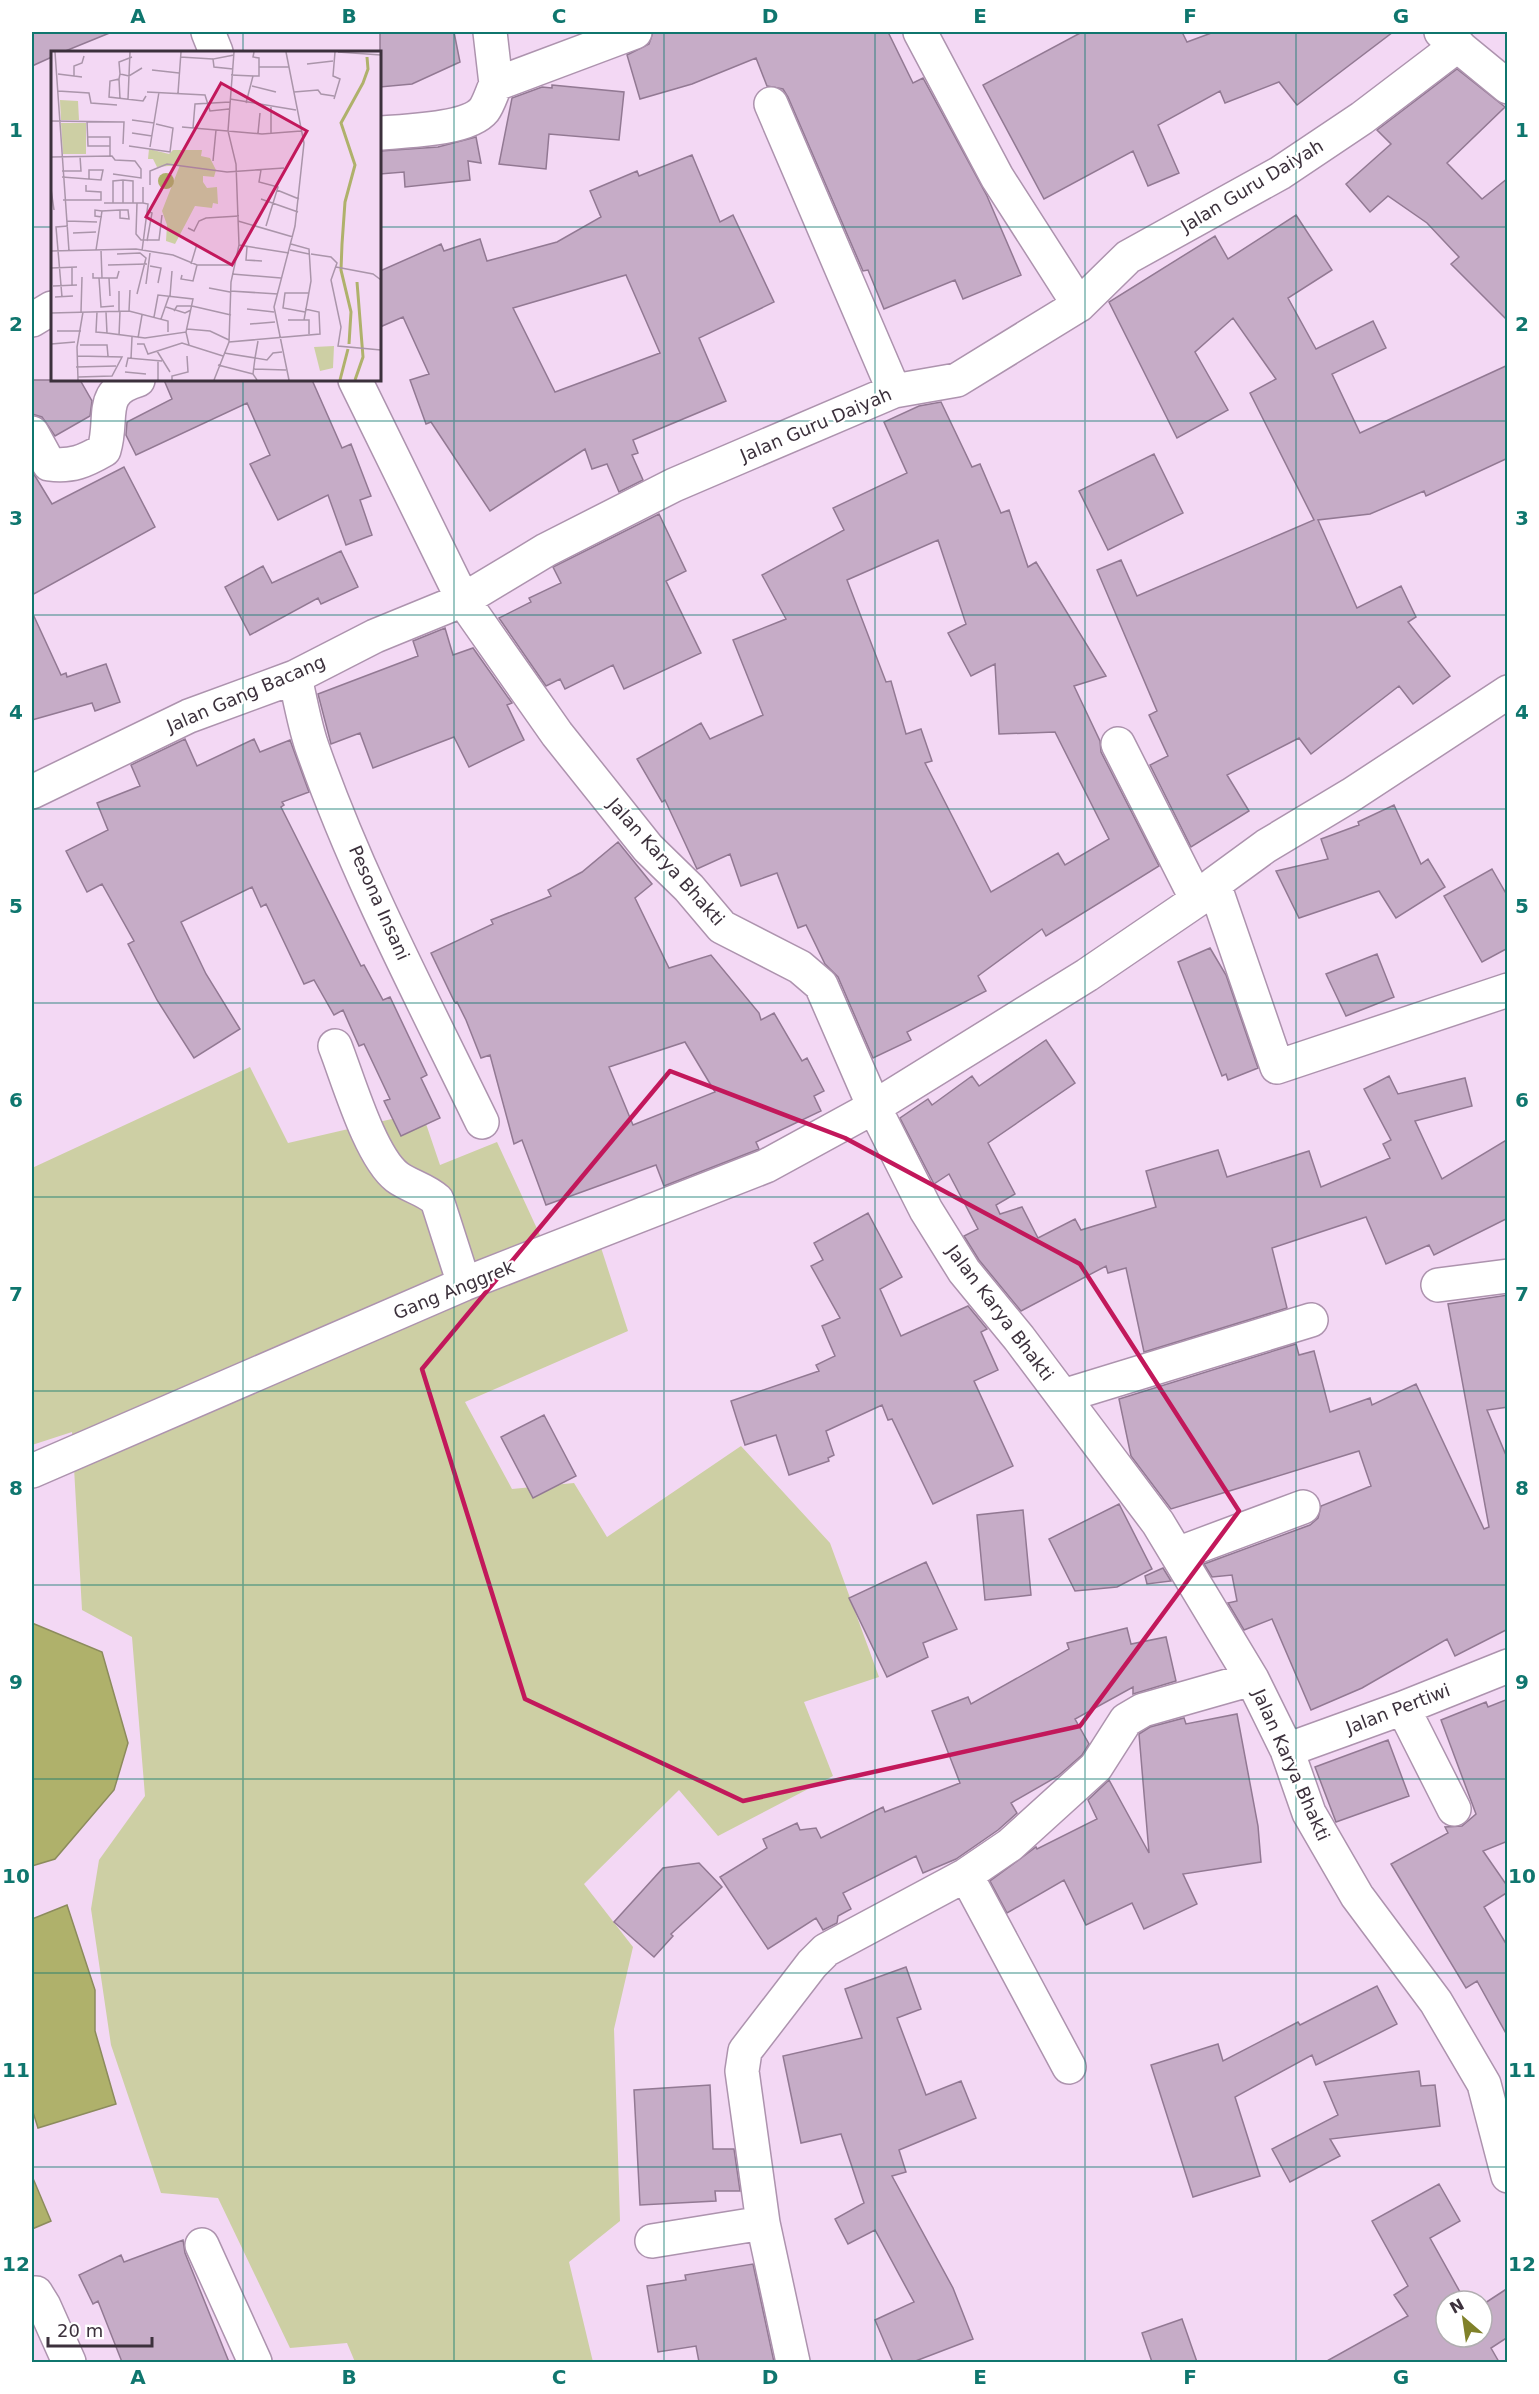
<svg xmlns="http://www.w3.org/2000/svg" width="1539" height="2394" font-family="'DejaVu Sans',sans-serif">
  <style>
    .green { fill: #cdcfa4 }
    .water { fill: #afb16b; stroke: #8c8b5d; stroke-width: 1.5 }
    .building { fill: #c6acc7; stroke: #927993; stroke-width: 1.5; fill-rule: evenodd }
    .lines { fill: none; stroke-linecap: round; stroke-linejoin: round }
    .street-casing { stroke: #ad93ae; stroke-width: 36 }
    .secondary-casing { stroke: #ad93ae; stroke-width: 36 }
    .street { stroke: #fff; stroke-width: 33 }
    .secondary { stroke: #fff; stroke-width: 33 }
    .marked { fill: none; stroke: #c2185b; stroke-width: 4.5; stroke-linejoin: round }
    .grid { fill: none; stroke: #0f766e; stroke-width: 1.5; stroke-opacity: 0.55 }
    .labels { text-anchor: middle; stroke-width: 4.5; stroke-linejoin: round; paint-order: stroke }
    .street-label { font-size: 18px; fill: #3c313c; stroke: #fff }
    .inset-river { fill: none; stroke: #afb16b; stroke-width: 3 }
    .inset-road { fill: none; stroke: #aa95aa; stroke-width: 1.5 }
    .view { fill: #c2185b; fill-opacity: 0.15; stroke: #c2185b; stroke-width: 3 }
    .inset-edge { fill: none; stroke: #3c313c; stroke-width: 3 }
    .neatline { fill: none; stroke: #0f766e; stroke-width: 2 }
    .grid-label { font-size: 20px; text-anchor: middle; font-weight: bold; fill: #0f766e }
  </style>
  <rect width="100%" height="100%" fill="#f3d8f4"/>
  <path class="green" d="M250 1067 288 1143 422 1112 440 1165 497 1142 545 1246 594 1226 628 1331 465 1402 512 1489 574 1483 607 1537 741 1446 830 1543 879 1677 804 1702 833 1776 718 1836 679 1790 584 1884 633 1947 614 2029 620 2221 569 2262 593 2362H355L347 2343 290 2348 218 2198 161 2193 111 2045 91 1909 99 1860 145 1796 132 1637 82 1610 72 1432 32 1445V1168Z"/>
  <path class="water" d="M32 1623 102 1652 128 1743 114 1790 55 1859 32 1866Z
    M67 1905 95 1990V2031L116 2104 38 2128 32 2109V1919Z
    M32 2176 51 2221 32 2229Z"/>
  <path class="building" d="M32 32H112L63 52H52V57L32 66Z
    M380 32H454L460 62 412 84 380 87Z
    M653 32H888L913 83 923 78 987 196 1021 275 963 299 955 280 884 309 868 270 863 271 788 97 783 89 767 86 756 58 692 84 640 99 627 55 649 44Z
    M1082 32H1182L1187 42 1214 32H1393L1297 105 1279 82 1225 103 1220 91 1158 125 1179 173 1148 186 1133 151 1044 199 983 85Z
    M1457 69 1505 107 1447 163 1482 199 1508 178V321L1451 264 1459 257 1427 223 1388 196 1370 212 1346 184 1391 144 1377 130Z
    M552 85 624 92 619 140 549 134 546 169 499 164 512 98 542 87 552 88Z
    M476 137 481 163 468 161 470 180 405 187 404 172 380 174V151L438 147Z
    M692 155 720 222 733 215 774 302 699 338 726 401 633 440 638 453 632 455 643 480 619 492 607 464 592 469 585 449 490 511 431 422 426 424 410 380 429 374 403 317 380 327V271L441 244 444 251 480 239 487 261 557 242 601 217 590 191 637 171 639 176ZM626 275 660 353 555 392 513 308Z
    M1296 215 1332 270 1288 298 1316 349 1373 321 1386 348 1332 374 1360 433 1508 365V458L1426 496 1424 491 1370 514 1318 520 1357 608 1401 586 1416 617 1408 622 1450 676 1413 704 1399 686 1311 754 1299 738 1227 775 1249 811 1191 847 1150 765 1168 756 1149 715 1157 711 1097 570 1121 560 1137 596 1314 520 1250 393 1276 379 1233 318 1195 352 1228 410 1177 438 1109 302 1215 236 1228 259Z
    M32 380H80L92 401 90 416 55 436 42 417 32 414Z
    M164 380H312L342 448 351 444 371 496 360 500 372 535 346 545 328 495 278 520 250 464 270 455 247 403 136 455 126 435 127 422 172 399Z
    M941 402 972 467 980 464 1001 513 1009 510 1028 567 1036 562 1106 676 1074 686 1100 741 1101 752 1159 866 1046 936 1042 929 978 976 986 991 907 1032 911 1040 873 1058 838 977 825 964 806 925 798 928 777 873 741 886 730 854 697 869 665 800 662 802 637 759 701 723 710 739 763 715 733 640 786 619 762 575 844 530 833 508 907 473 884 422 919 406ZM938 540 966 624 948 633 971 676 995 664 999 734 1055 732 1109 839 1065 865 1058 853 991 892 925 763 932 761 921 729 906 734 891 681 886 682 847 580Z
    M1154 454 1183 513 1108 550 1079 491Z
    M124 467 155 527 32 595V471L52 504Z
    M659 514 686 571 666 581 701 653 624 689 613 665 565 689 560 679 546 686 499 618 531 602 529 598 561 583 553 567Z
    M341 551 358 587 321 604 318 598 250 635 225 587 263 566 272 583Z
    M32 612 61 675 66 673 67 677 106 664 120 702 95 711 92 703 32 720Z
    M445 628 453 655 473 648 512 703 507 705 524 740 469 767 454 737 373 768 360 733 331 744 318 694 418 656 413 641Z
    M185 739 197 766 254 739 260 752 290 740 309 792 282 802 284 805 281 807 361 966 364 965 383 1000 390 997 427 1075 421 1078 440 1118 401 1136 384 1101 390 1099 364 1044 359 1046 343 1010 334 1015 314 980 304 984 266 904 261 907 252 887 181 922 206 974 240 1029 194 1058 157 1000 128 944 134 941 102 884 87 892 66 851 108 830 97 803 140 786 131 765Z
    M1394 805 1421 864 1428 859 1445 887 1396 918 1379 891 1299 918 1276 871 1328 859 1321 839 1359 825 1358 822Z
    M618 842 652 884 635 898 669 968 711 955 759 1013 761 1020 774 1013 802 1061 807 1058 824 1091 814 1096 821 1111 756 1142 759 1149 664 1186 656 1165 546 1205 522 1140 514 1144 490 1055 481 1058 466 1020 457 1002 455 1003 431 953 493 924 491 920 551 896 548 890 582 872ZM685 1042 715 1092 633 1125 609 1067Z
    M1492 869 1508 897V948L1482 962 1444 896Z
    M1210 948 1226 975 1258 1068 1228 1080 1226 1074 1222 1076 1178 962Z
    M1377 954 1394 997 1346 1016 1326 974Z
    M1046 1040 1075 1083 988 1143 1015 1194 996 1205 1000 1214 1022 1207 1038 1238 1075 1219 1081 1230 1156 1207 1146 1171 1218 1150 1227 1177 1309 1151 1321 1187 1390 1158 1383 1144 1391 1140 1364 1089 1389 1076 1398 1094 1465 1078 1472 1106 1415 1121 1442 1179 1508 1139V1218L1434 1255 1429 1245 1386 1264 1366 1217 1272 1248 1287 1308 1144 1352 1126 1268 1108 1273 1106 1266 1021 1311 979 1260 964 1236 978 1229 949 1174 934 1184 900 1118 928 1099 932 1105 972 1076 979 1086Z
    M868 1213 902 1277 880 1289 901 1336 968 1306 987 1329 981 1332 998 1370 974 1381 1013 1466 933 1504 892 1419 888 1420 882 1405 826 1431 834 1455 828 1458 829 1461 789 1475 776 1435 745 1445 731 1401 819 1371 816 1365 835 1356 822 1326 840 1318 811 1266 823 1260 814 1243Z
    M1508 1295V1407L1487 1410 1508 1460V1629L1455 1656 1447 1639 1362 1688 1311 1710 1272 1619 1244 1630 1228 1603 1237 1601 1232 1575 1212 1577 1204 1564 1310 1525 1318 1518 1321 1506 1371 1486 1359 1451 1171 1509 1131 1456 1119 1399 1296 1344 1299 1355 1314 1351 1330 1412 1370 1398 1372 1405 1416 1384 1484 1529 1489 1527 1448 1304Z
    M544 1415 576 1476 533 1498 501 1437Z
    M1119 1504 1152 1569 1117 1587 1075 1591 1049 1539Z
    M1023 1510 1031 1595 985 1600 977 1515Z
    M926 1562 957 1629 923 1643 928 1657 887 1677 849 1598Z
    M1163 1568 1171 1581 1147 1584 1145 1576Z
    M1127 1628 1131 1644 1166 1637 1176 1681 1133 1694V1687L1075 1719 1089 1744 1082 1755 1058 1776 1011 1803 1017 1813 998 1830 956 1859 923 1873 916 1856 843 1893 851 1909 838 1916 837 1923 823 1930 816 1918 768 1949 720 1877 767 1848 763 1839 797 1823 800 1830 816 1828 821 1838 883 1807 885 1812 960 1783 932 1711 968 1697 971 1704 1069 1649 1067 1643Z
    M1508 1699V1841L1483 1851 1508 1887V1892L1484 1907 1508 1947V2037L1477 1981 1466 1988 1391 1864 1448 1833 1445 1827 1462 1826 1476 1814 1441 1720 1486 1702 1488 1707Z
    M1237 1714 1258 1826 1261 1862 1183 1874 1197 1904 1144 1929 1132 1903 1086 1925 1064 1880 1007 1913 990 1881 1036 1847 1037 1849 1097 1819 1088 1800 1109 1780 1149 1853 1139 1734 1150 1727 1184 1718 1186 1724Z
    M1388 1740 1409 1796 1336 1822 1315 1767Z
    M699 1863 722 1887 671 1934 673 1936 654 1957 614 1922 663 1868Z
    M906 1967 921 2009 897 2018 926 2095 961 2081 976 2118 899 2150 906 2172 892 2176 953 2288 973 2339 913 2362H893L875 2320 914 2302 875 2230 848 2244 835 2219 864 2203 841 2134 801 2143 783 2056 862 2038 845 1989Z
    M1377 1986 1397 2024 1316 2065 1312 2055 1235 2097 1260 2176 1193 2197 1151 2065 1218 2044 1223 2061 1298 2022 1300 2025Z
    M1419 2071 1421 2086 1435 2085 1440 2126 1330 2139 1340 2156 1290 2182 1272 2149 1338 2115 1324 2082Z
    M710 2085 713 2149H734L740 2191H715L716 2201 640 2205 634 2090Z
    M1439 2184 1460 2221 1430 2238 1465 2301H1446V2337H1482V2305L1508 2288V2337L1491 2348 1499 2362H1325L1408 2316 1394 2295 1408 2286 1372 2221Z
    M183 2240 185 2253 229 2362H122L98 2301 93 2304 79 2275 121 2255 124 2262Z
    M753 2264 774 2362H699L696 2346 658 2352 647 2286 686 2280 685 2275Z
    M1182 2319 1197 2362H1152L1142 2333Z"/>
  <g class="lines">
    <g class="street-casing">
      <path id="street" d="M208 32 216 52
        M490 32 496 84
        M920 32 997 177 1079 305
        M771 104 894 391
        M380 133C404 131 468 130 484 110 489 103 492 92 496 84L635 32
        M32 320 52 308
        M355 380 463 600 557 734 648 848 689 888 722 927 800 967 821 985 874 1107 926 1210 964 1271 1019 1338 1158 1523 1252 1679 1287 1750 1309 1813 1357 1896 1436 2002 1484 2084 1508 2176
        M32 433 49 464C72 467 85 461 104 450 114 417 97 392 138 380
        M295 677C300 699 304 722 311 744 356 874 422 998 482 1122
        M1118 744 1197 900
        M32 792 189 716 295 677 375 636 463 600 546 550 674 485 894 391 957 380 1079 305 1128 257 1280 173 1362 118 1458 45
        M1214 884 1277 1067 1508 990
        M335 1046C348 1079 370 1156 397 1177 409 1186 425 1189 437 1200L464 1284
        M1438 1285 1508 1276
        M1063 1396 1311 1320
        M32 1471 464 1284 766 1166 874 1107 1087 975 1197 900 1214 884 1266 846 1351 795 1508 692
        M1177 1554 1303 1507
        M1403 1708 1454 1809
        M1287 1750 1403 1708 1508 1666
        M966 1875 1069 2067
        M763 2223 793 2362
        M652 2241 763 2223 742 2071 745 2051 812 1964 826 1950 966 1875 1010 1845 1096 1767 1126 1720 1143 1710 1252 1679
        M202 2245 255 2362
        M32 2293H36L44 2306 69 2362"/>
    </g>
    <g class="secondary-casing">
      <path id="secondary" d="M1441 32 1508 87"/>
    </g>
    <use href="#street" class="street"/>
    <use href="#secondary" class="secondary"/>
  </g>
  <path class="marked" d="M670 1071 845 1138 1080 1264 1239 1511 1080 1726 743 1801 525 1699 422 1369Z"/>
  <path class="grid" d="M243 32V52M454 32V2362M664 32V2362M875 32V2362M1085 32V2362M1296 32V2362M32 227H52M380 227H1508M243 380V2362M32 421H1508M32 615H1508M32 809H1508M32 1003H1508M32 1197H1508M32 1391H1508M32 1585H1508M32 1779H1508M32 1973H1508M32 2167H1508"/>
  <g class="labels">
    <g class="street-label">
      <text transform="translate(1252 186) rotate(-31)" y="6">Jalan Guru Daiyah</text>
      <text transform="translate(816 425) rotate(-23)" y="6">Jalan Guru Daiyah</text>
      <text transform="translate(246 694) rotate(-23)" y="6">Jalan Gang Bacang</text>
      <text transform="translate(666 862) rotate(48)" y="6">Jalan Karya Bhakti</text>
      <text transform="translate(379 903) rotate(66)" y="6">Pesona Insani</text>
      <text transform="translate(454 1290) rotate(-22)" y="6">Gang Anggrek</text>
      <text transform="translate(1000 1313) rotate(53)" y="6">Jalan Karya Bhakti</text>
      <text transform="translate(1398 1709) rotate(-21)" y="6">Jalan Pertiwi</text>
      <text transform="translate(1291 1765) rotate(66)" y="6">Jalan Karya Bhakti</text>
    </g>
  </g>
  <g transform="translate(51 51)">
    <rect width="330" height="330" fill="#f3d8f4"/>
    <path d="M9 49 27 50 28 69H10ZM10 72H35V103H12ZM98 98 118 103 122 99H151L150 105 159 107 165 119 163 126 152 125V131L156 137 166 136 167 153 162 152 161 157 144 155 124 193 115 190 116 174 111 160 129 114 106 116 102 108H97ZM283 295 282 317 269 320 263 296Z" fill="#cdcfa4"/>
    <path d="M107 130a8 8 0 1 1 16 0a8 8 0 1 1-16 0Z" fill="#afb16b"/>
    <path class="inset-river" d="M298 293 300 261 290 219 291 193 294 151 304 114 290 72 312 32 317 18 316 6M289 329 297 298M304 329 312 306 306 231"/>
    <path class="inset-road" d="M4 1 18 200M235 1 253 92 244 175 223 256 238 329M287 1 330 4M129 6 162 8M256 13 282 10M208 16H238M91 17 78 25 69 23 68 28 59 30 58 46 92 50 95 45M182 18 163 16 162 8 183 4M101 19 128 22M7 23 31 26M69 23 68 11 81 6M180 24 202 25 195 52M23 25V15L31 12 33 5M202 25H208V7L202 6 203 1M68 28 69 48M201 35 225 41M7 40 38 42 40 52 66 54M96 41 154 44 159 60 178 58M243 41 267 39 270 43 283 45M127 42 130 1M77 48 79 1M179 48 245 59M283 48 289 28 282 25 284 1M220 56V82M81 69 103 72M0 70 73 71 72 93M36 70 37 95H59M131 76 211 83 250 80M142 77 144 53 179 51M81 82 101 85M207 82 209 62M37 86H59V105M78 95 119 101 122 77 105 73M99 96 108 41M0 106 61 105 64 109 84 110 90 118V127L62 123M162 110 165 79M210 119 208 131 227 136 215 175M11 120H30L29 105M11 126 50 129 52 119H38V128M72 129V152M99 134V120L116 113 176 121 233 117M0 138 3 159M226 139 248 148M210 148 247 161M12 149H50V141L35 140V134M53 152H92V136M62 152V130L72 129 82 130V152M86 152 85 183 90 189H108L111 164M51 166 44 165V159L51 160M16 170 46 171M187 170 242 186M137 177 143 180 148 170 155 167 188 165M22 182 45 181M96 190 101 162 96 160M240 193 258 198 260 230 253 269M188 194 238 202M196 196 195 209 211 210M45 199 51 160 69 159H77L78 168 69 167V159M50 199 51 227M239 199 258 203M0 200 85 198 122 204 146 214H182M91 200 97 153 92 152M66 203 89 202 95 207 86 243M260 203 280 206 286 212 280 229 290 276 287 295 330 299M140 213 146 193M57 214 96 213M99 215 110 217 107 232M21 216V235M285 216 322 223 330 229M0 217 26 216M42 222V227H66L68 220M181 223 230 227M131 224 130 228 142 230 146 214M48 227 50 256 63 255M58 227 59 245M95 233 99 202M2 235 26 234M158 237 179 241M179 240 227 243M119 245 121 220M4 246 22 245M11 246 5 176 17 175M115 256 134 262 140 259M196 258 223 261M68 260V240M78 260 79 239M123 260 126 255H141L180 264M30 261 31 226M46 261 45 281 56 282M55 261 56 282 94 287 135 281 138 294M254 261 232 257 234 242H258M0 262 78 260 117 270V281M103 266 107 244 142 248 135 281M110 268 118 245M237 269H258V283M199 273 224 271M136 278 159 280 178 289M6 280H30M68 285 69 260M87 287 91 264M207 290 204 307 216 309 222 302 231 301M178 291 269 283 268 261 254 258M0 293 24 291M86 293H93L97 303 131 292 172 305M29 294H56L57 305M106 300 119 321M173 302 204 307 202 323 206 329M26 305 71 306 61 325 27 326M80 308 81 286M107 310V329M167 314 202 323M25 316 65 315M75 316 77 307 111 310M203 318 235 319M74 321 95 323M27 329 26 296 32 261M121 329V325L137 321 136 305M163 329 178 291 180 231 188 194 185 113 177 80 183 1"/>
    <path class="view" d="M170 32 256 80 181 214 95 166Z"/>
    <rect width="330" height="330" class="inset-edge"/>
  </g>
  <rect width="1539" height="2394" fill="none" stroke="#ffffff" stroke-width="66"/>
  <g transform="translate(1464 2319) rotate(331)"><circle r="28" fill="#ffffff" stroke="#b1adb1" stroke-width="1.5"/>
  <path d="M0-4.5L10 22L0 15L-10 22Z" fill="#80812a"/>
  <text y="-9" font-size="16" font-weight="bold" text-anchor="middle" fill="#3c313c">N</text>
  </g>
  <path d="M48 2337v9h104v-9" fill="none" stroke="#3c313c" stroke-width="3"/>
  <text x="57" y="2337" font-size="18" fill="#3c313c" stroke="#ffffff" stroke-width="4.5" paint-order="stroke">20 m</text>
  <rect x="33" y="33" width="1473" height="2328" class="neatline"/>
  <g class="grid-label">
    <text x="138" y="23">A</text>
    <text x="349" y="23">B</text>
    <text x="559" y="23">C</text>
    <text x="770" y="23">D</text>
    <text x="980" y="23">E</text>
    <text x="1190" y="23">F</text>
    <text x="1401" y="23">G</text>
    <text x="16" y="137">1</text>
    <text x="1522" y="137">1</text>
    <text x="16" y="331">2</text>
    <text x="1522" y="331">2</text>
    <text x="16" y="525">3</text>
    <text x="1522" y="525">3</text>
    <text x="16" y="719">4</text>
    <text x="1522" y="719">4</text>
    <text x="16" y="913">5</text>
    <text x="1522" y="913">5</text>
    <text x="16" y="1107">6</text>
    <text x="1522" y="1107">6</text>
    <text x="16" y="1301">7</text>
    <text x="1522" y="1301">7</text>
    <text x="16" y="1495">8</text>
    <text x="1522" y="1495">8</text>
    <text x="16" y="1689">9</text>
    <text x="1522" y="1689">9</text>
    <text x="16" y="1883">10</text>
    <text x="1522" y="1883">10</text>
    <text x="16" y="2077">11</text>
    <text x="1522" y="2077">11</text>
    <text x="16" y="2271">12</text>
    <text x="1522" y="2271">12</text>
    <text x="138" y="2384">A</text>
    <text x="349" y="2384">B</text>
    <text x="559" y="2384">C</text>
    <text x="770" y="2384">D</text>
    <text x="980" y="2384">E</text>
    <text x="1190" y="2384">F</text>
    <text x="1401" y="2384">G</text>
  </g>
</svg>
